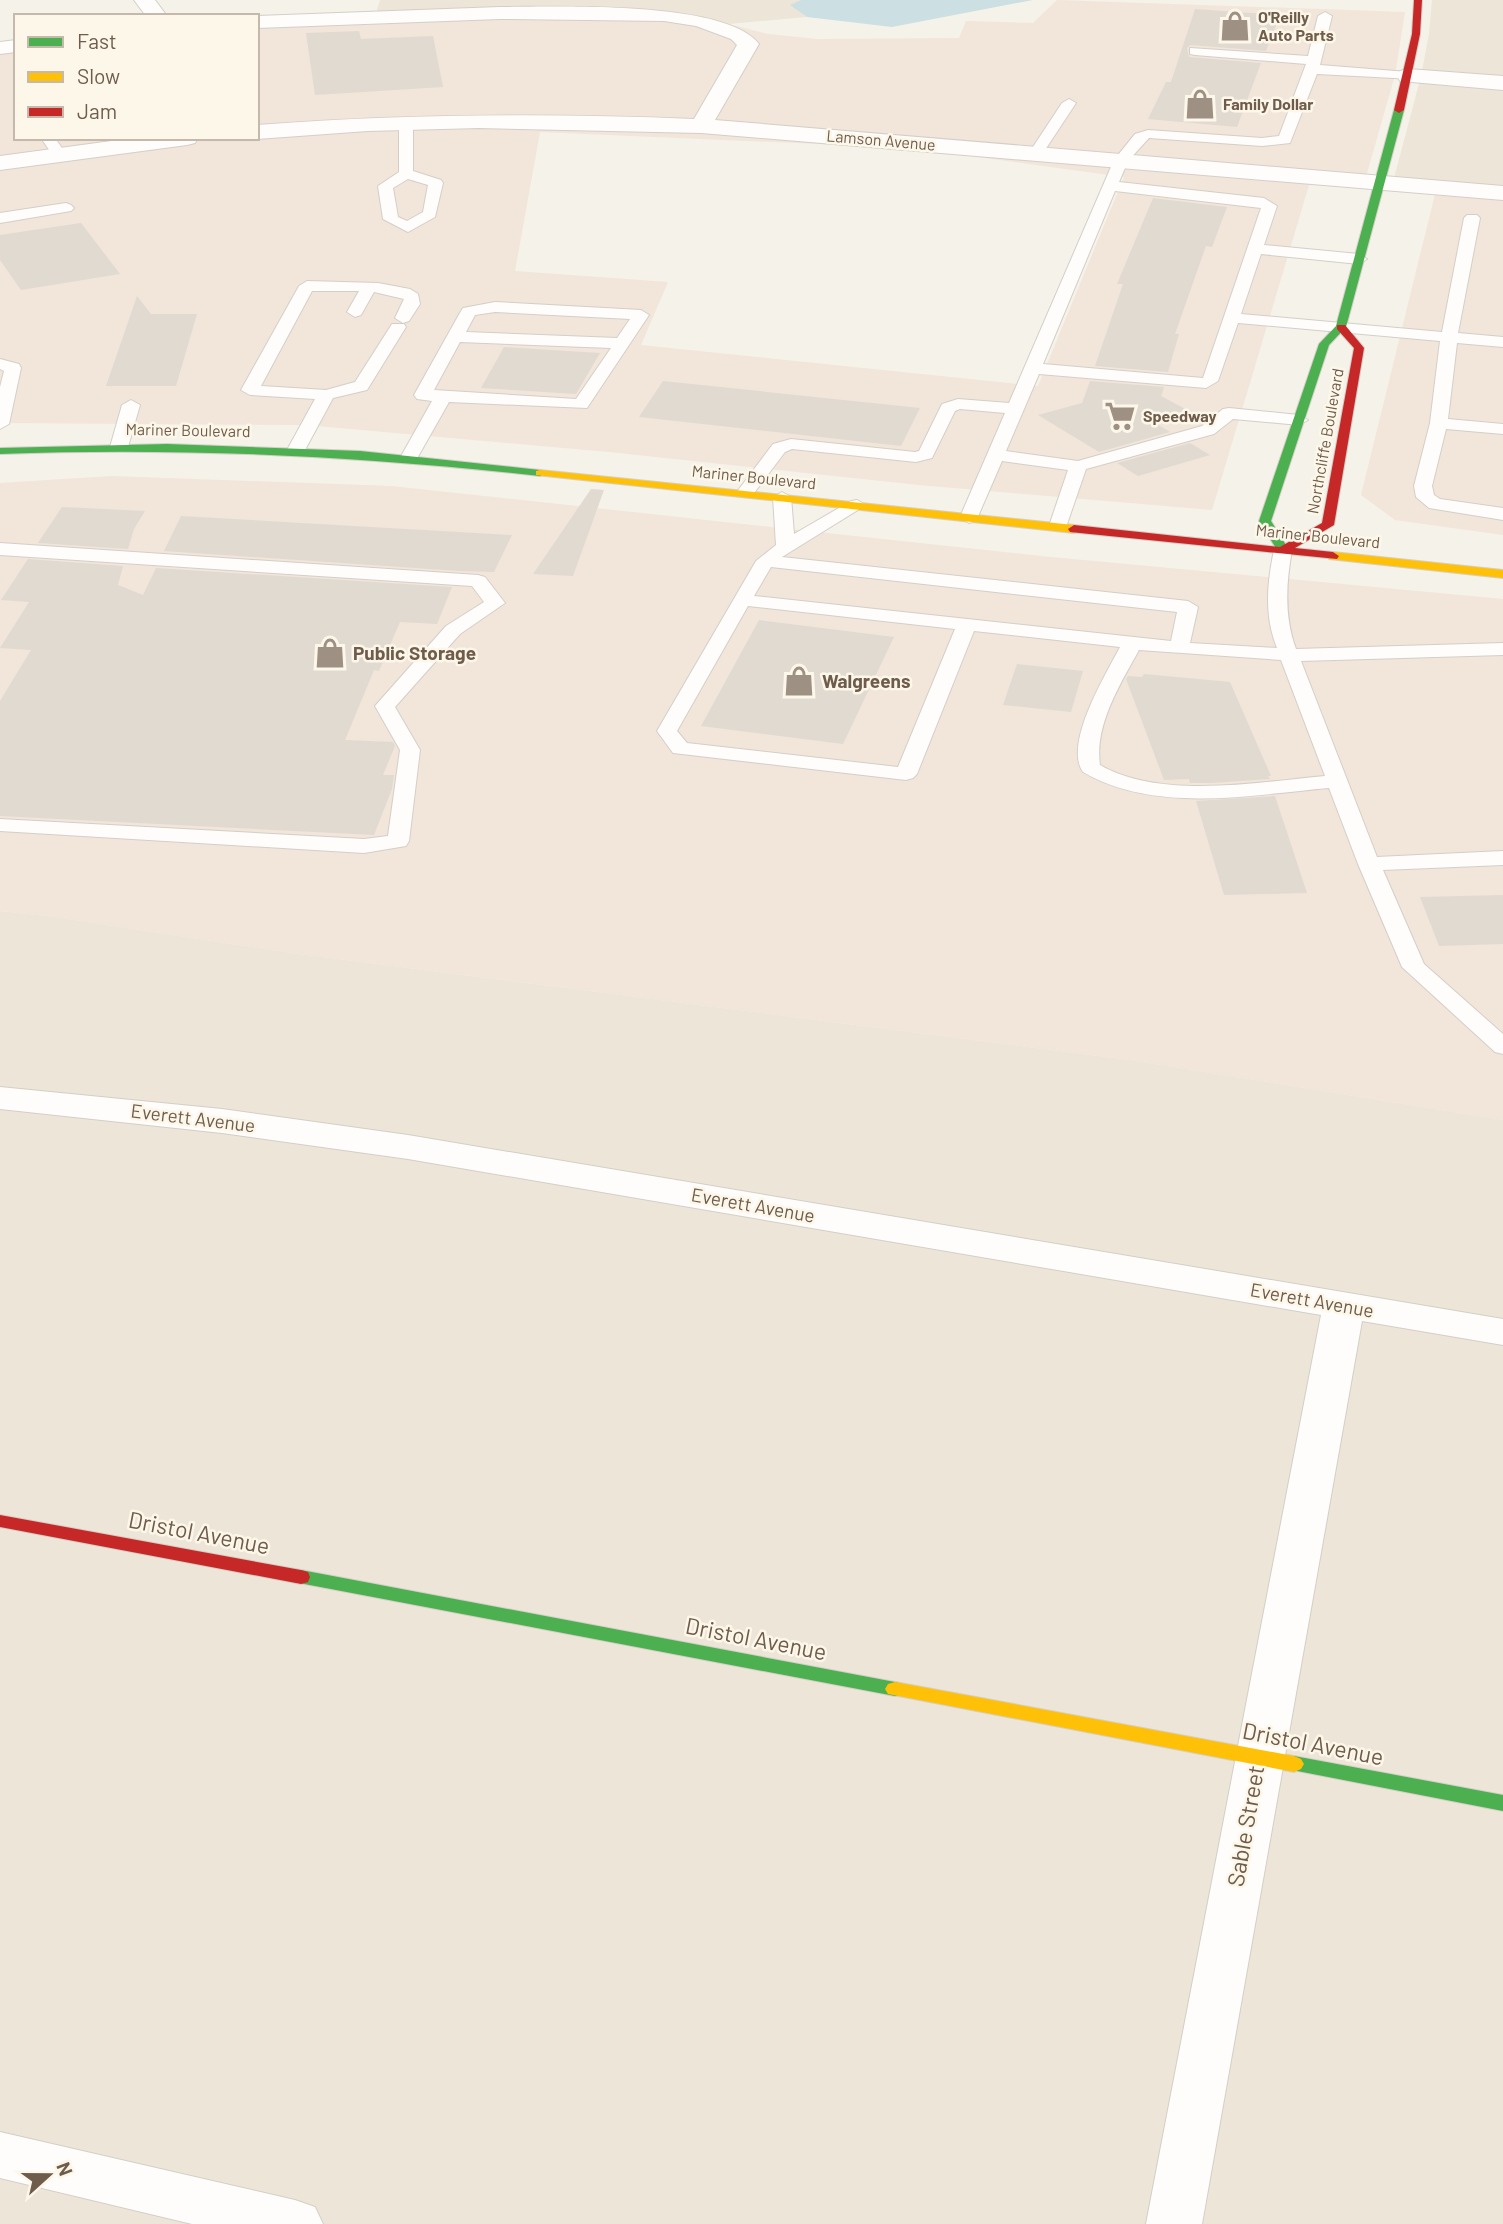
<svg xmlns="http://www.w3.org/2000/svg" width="1503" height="2224" font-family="Barlow,sans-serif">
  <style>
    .residential { fill: #ede5d7 }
    .commercial { fill: #f2e5da; fill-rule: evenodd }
    .water { fill: #ccdfe3 }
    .building { fill: #e1dad1 }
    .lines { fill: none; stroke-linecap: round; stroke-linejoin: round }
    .lane-casing { stroke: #d3cfc7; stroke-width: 2 }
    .street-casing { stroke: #d3cfc7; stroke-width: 2 }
    .fast-casing { stroke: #d4cfc7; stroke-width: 2 }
    .slow-casing { stroke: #d4cfc7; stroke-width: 2 }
    .jam-casing { stroke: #d4cfc7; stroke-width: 2 }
    .lane { fill: #fefdfc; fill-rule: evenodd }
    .street { fill: #fefdfc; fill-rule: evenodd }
    .fast { fill: #4caf50; fill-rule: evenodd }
    .slow { fill: #ffc107; fill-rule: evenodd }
    .jam { fill: #c62828; fill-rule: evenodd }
    .labels { text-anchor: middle; stroke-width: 5; stroke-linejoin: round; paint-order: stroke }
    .far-poi-label { font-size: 16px; font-weight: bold; fill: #6f5c4c; stroke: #fdf7e9; text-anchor: start }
    .far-street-label { font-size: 16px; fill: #6f5c4c; stroke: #fdf7e9 }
    .poi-label { font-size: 19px; font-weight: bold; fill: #6f5c4c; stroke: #fdf7e9; text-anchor: start }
    .street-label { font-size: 19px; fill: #6f5c4c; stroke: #fdf7e9 }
    .near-street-label { font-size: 23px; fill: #6f5c4c; stroke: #fdf7e9 }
  </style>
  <rect width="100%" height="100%" fill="#f5f2e9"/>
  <path class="residential" d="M380 0H801L791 5 807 17 728 24 601 10 374 20Z
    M1432 0H1503V192L1393 182 1421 76 1429 34Z
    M0 911 55 917 291 953 1130 1060 1503 1120V2224H0Z"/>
  <path class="commercial" d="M1057 0 1405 12 1395 75 1365 180 1312 175 1212 510 919 485 609 452 306 425 0 423V53L16 52V138H257V25L601 10 728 24 768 34 817 39 959 38 966 21 1033 23ZM540 132 912 148 1124 177 1038 386 641 345 668 282 515 271Z
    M1437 186 1503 192V535L1395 520 1361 495Z
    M112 476 391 486 1051 557 1503 599V1120L1130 1060 291 953 55 917 0 911V483Z"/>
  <path class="water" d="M801 0H1033L892 27 807 17 790 5Z"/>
  <path class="building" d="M1195 9 1280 15 1266 51 1190 45 1187 48 1189 57 1261 63 1237 127 1148 119 1166 82H1171Z
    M359 31 361 39 433 36 443 87 315 95 306 33Z
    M1153 198 1227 207 1212 247 1206 246 1175 334H1179L1168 372 1095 366 1123 284H1117Z
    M81 223 120 274 21 290 0 260V235Z
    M137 296 151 314H197L176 386H106Z
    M504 347 600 353 576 394 481 388Z
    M663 381 920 408 901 446 639 417Z
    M1090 381 1164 387 1161 396 1189 411 1152 421 1170 432 1099 452 1038 415 1082 403Z
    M1190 443 1210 455 1138 476 1117 463Z
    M591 489 604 490 573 576 533 574Z
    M62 507 145 511 134 529 128 549 38 543Z
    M181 516 512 535 494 572 459 571 164 551Z
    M28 559 123 566 118 585 143 595 156 568 452 587 437 624 400 622 379 671 374 670 345 740 393 742 395 746 383 775H394L392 789 374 835 0 816V701L31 650 0 648 29 602 1 600Z
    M759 620 894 637 843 744 701 726Z
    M1017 664 1083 671 1071 712 1003 705Z
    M1144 674 1230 682 1271 776H1268L1270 779 1210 783H1190L1189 779 1164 780 1126 679 1128 676 1142 677Z
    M1275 796 1307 893 1224 895 1196 801Z
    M1503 895V944L1439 946 1420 897Z"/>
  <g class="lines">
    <g class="lane-casing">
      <path id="lane" d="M1325 12 1332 16 1320 65 1408 72 1413 73V79L1317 74 1290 143 1262 146 1149 138 1128 161 1119 182 1264 198 1277 206 1264 245 1359 254 1367 259 1359 264 1261 254 1241 314 1442 332 1464 218 1467 215H1477L1480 218 1458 333 1503 337V347L1457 343 1448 419 1503 424V434L1446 429 1432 486 1434 495 1440 499 1503 508V520L1429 508 1416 497 1414 486 1430 423 1440 341 1238 323 1218 381 1206 388 1039 374 1006 451 1078 461 1202 426 1223 409 1229 408 1299 415 1308 420 1299 425 1233 419 1214 434 1086 469 1065 530H1051L1049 526 1068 470 1002 461 976 521 969 523 960 517 1005 413 960 409 955 411 932 458 916 462 792 449 785 452 751 497H739L736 493 773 444 791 439 915 452 919 451 942 404 958 399 1009 403 1114 160 1135 134 1148 130 1262 138 1279 136 1306 64 1195 55 1190 54V48L1308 56 1318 16ZM1115 191 1261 208 1203 378 1043 364Z
        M1069 99 1076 103 1043 153 1041 156H1031L1029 153 1062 103Z
        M406 119 413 123V171L441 180 443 183 435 217 408 232 383 219 378 186 399 172V123ZM408 179 428 185 423 212 407 221 398 217 393 188Z
        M41 138H55L66 154 64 157H54Z
        M66 203 71 205 74 208 71 211 0 223V213Z
        M307 281 378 283 410 289 418 294 420 304 409 321 403 323 395 318 404 299 374 292 361 315 355 317 347 312 359 291H312L261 386 326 390 355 382 392 324H404L406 327 367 390 333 398 305 450 296 455 287 450 315 399 250 395 241 390 299 286Z
        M495 302 641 310 649 315 587 408 449 402 415 462H403L400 458 432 401 417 399 414 395 461 311 463 308ZM495 312 630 319 617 338 466 332 475 315ZM460 342 611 348 576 399 434 390Z
        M0 359 19 364 21 368 9 424 0 429V387L4 371 0 369Z
        M131 400 140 405 128 447 125 451H113L110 447 122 405Z
        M782 492 791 497 794 534 851 501 857 500 866 505 782 557 1188 601 1198 607 1190 643 1277 648C1264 616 1267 583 1274 550L1283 544 1292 550C1286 583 1284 617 1296 649L1503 643V655L1301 661 1377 857 1503 851V865L1383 870 1424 964 1503 1034V1054L1495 1052 1402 967 1358 864 1329 788C1250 795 1155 814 1083 772 1063 744 1106 674 1120 647L974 631 917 774 913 778 906 780 673 753 657 731 756 561 776 545 773 497ZM771 567 1177 612 1171 641 754 596ZM748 606 955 629 898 767 687 743 677 731ZM1139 650 1281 660 1325 776C1257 782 1161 800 1100 765 1094 725 1121 683 1139 650Z
        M0 543 478 575 485 577 505 603 460 634 395 707 420 750 409 841 406 846 364 853 0 831V819L364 839 388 836 400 750 375 706 446 626 484 602 472 586 0 555Z"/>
    </g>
    <g class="street-casing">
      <path id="street" d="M134 0H155L167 16H146Z
        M500 7C557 7 725 0 759 44L715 120 1503 186V200L701 133 479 128 368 131 257 139 255 138H257V125C403 114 548 113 694 119L737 45 731 39 696 26 664 21 500 19 257 28V16Z
        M16 40V52L0 54V42Z
        M1408 69 1503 76V90L1400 81 1397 76 1400 71Z
        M134 138H198L195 143 187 145 0 170V156Z
        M0 1087 222 1109 408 1135 1503 1319V1345L1362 1321 1202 2224H1146L1321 1315 408 1159 222 1133 0 1109Z
        M0 2132 295 2200 315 2207 323 2224H192L0 2178Z"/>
    </g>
    <g class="fast-casing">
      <path id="fast" d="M1399 107 1404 110 1346 327 1329 345 1271 521 1289 550 1287 553H1279L1259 521 1319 344 1336 326 1394 110Z
        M167 444 360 451 540 470 546 473 540 476C360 456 181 447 0 454V448Z
        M301 1570 895 1682 902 1684 905 1689 902 1694 895 1696 294 1582 292 1577 294 1572Z
        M1294 1756 1503 1795V1811L1287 1769 1284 1764 1287 1759Z"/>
    </g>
    <g class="slow-casing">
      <path id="slow" d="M540 470 1074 525 1080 529 1074 533 536 475V471Z
        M1333 552 1503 570V578L1329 559 1327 556Z
        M895 1682 1294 1756 1301 1759 1304 1764 1301 1769 1294 1772 888 1694 885 1689 888 1684Z"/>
    </g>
    <g class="jam-casing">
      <path id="jam" d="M1414 0H1422L1420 34 1404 110 1399 113 1394 110 1412 34Z
        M1337 325H1345L1364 348 1334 525 1295 548 1333 552 1339 556 1337 559 1070 532 1068 529 1074 525 1280 547 1322 523 1354 348 1337 329Z
        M0 1515 301 1570 308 1572 310 1577 308 1582 301 1584 0 1527Z"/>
    </g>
    <use href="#lane" class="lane"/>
    <use href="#street" class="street"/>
    <use href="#fast" class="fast"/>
    <use href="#slow" class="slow"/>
    <use href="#jam" class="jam"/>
  </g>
  <defs>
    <g id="shop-bare" transform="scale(2.415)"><path d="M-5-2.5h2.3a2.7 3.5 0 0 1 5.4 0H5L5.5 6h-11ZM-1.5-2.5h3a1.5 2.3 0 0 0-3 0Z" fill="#9e9083" stroke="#fdf7e9" stroke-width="2.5" paint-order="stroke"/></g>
    <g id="supermarket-bare" transform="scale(2.415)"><path d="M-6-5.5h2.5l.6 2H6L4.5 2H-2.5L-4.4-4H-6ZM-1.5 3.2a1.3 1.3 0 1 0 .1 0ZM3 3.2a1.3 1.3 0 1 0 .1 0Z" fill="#9e9083" stroke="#fdf7e9" stroke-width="2.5" paint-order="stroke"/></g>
  </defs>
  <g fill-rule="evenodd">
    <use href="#shop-bare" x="1235" y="26"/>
    <use href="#shop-bare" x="1200" y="104"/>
    <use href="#supermarket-bare" x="1120" y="416"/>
    <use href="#shop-bare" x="330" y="653"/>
    <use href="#shop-bare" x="799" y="681"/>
  </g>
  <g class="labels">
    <g class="far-poi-label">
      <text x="1258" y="23">O'Reilly<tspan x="1258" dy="18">Auto Parts</tspan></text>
      <text x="1223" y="110">Family Dollar</text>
      <text x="1143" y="422">Speedway</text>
    </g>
    <g class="far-street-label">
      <text transform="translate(881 140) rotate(5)" y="6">Lamson Avenue</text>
      <text transform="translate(188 430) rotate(1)" y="6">Mariner Boulevard</text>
      <text transform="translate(1325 441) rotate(-80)" y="6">Northcliffe Boulevard</text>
      <text transform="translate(754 477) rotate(6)" y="6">Mariner Boulevard</text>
      <text transform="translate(1318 536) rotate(6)" y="6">Mariner Boulevard</text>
    </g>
    <g class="poi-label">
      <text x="353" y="660">Public Storage</text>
      <text x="822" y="688">Walgreens</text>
    </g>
    <g class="street-label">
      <text transform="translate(193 1118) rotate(7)" y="7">Everett Avenue</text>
      <text transform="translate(753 1205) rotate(10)" y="7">Everett Avenue</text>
      <text transform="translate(1312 1300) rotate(10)" y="7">Everett Avenue</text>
    </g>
    <g class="near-street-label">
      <text transform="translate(199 1533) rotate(11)" y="8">Dristol Avenue</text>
      <text transform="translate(756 1639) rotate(11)" y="8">Dristol Avenue</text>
      <text transform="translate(1313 1744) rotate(11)" y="8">Dristol Avenue</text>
      <text transform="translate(1246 1826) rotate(-80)" y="8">Sable Street</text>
    </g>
  </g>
  <rect x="14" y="14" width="245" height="126" fill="#fdf7e9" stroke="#c4b9aa" stroke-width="2"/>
  <rect x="28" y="37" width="35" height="10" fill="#4caf50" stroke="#c4b9aa" stroke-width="2"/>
  <text x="77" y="49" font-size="21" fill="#6f5c4c">Fast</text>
  <rect x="28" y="72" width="35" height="10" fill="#ffc107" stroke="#c4b9aa" stroke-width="2"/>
  <text x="77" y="84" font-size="21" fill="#6f5c4c">Slow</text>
  <rect x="28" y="107" width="35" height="10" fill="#c62828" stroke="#c4b9aa" stroke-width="2"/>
  <text x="77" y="119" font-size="21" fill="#6f5c4c">Jam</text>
  <g transform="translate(49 2175) rotate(69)" stroke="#fdf7e9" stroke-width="5" paint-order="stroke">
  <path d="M0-5L12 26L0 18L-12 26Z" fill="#6f5c4c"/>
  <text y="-10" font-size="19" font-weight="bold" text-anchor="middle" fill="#6f5c4c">N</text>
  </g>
</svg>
